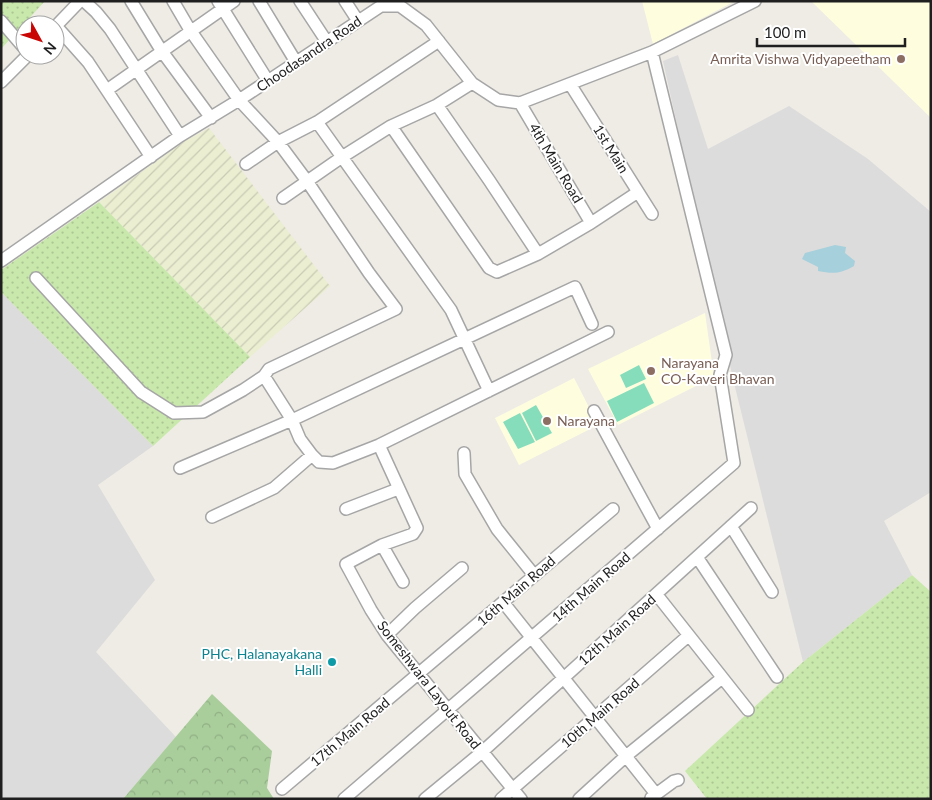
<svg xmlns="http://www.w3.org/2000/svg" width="932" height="800" font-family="Lato,sans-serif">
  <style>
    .residential { fill: #dddcdc }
    .education { fill: #fefedf }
    .farmland { fill: url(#farmland-furrows) }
    .grass { fill: url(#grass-dots) }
    .forest { fill: url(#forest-crowns) }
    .pitch { fill: #85ddbb }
    .water { fill: #a6d0dc }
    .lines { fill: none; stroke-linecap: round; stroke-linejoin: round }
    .minor-casing { stroke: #a6a6a6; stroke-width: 14 }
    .minor { stroke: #fff; stroke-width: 11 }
    .education-dot { fill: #8d6e63; stroke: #fff; stroke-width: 2 }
    .culture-dot { fill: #0f9aa8; stroke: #fff; stroke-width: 2 }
    .labels { text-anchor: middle; stroke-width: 4; stroke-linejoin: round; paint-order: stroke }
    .street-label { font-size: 14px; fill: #1f1f1f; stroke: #fff }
    .education-label { font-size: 14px; fill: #785e54; stroke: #fff; text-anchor: start }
    .culture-label { font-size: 14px; fill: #0d838f; stroke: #fff; text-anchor: end }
  </style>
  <defs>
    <pattern id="farmland-furrows" width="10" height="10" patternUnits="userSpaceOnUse" patternTransform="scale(1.25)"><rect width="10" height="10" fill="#ebeed1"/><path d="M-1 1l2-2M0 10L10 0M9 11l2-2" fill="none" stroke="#c9ccb3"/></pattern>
    <pattern id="grass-dots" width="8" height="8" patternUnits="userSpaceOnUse" patternTransform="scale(1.25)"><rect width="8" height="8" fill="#c9e8ac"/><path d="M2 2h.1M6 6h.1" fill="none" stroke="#acc794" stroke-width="1.8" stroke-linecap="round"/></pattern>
    <pattern id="forest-crowns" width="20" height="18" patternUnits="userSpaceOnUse" patternTransform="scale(1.25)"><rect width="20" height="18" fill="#a9ce9b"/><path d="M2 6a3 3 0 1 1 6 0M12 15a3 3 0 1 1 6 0" fill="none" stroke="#91b085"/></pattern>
  </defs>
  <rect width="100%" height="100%" fill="#efece5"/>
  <path class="residential" d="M678 55 708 149 789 106 868 159 931 212V492L884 521 912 575 803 662 733 379 663 61Z
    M1 292 153 446 98 485 155 580 96 652 176 737 123 799H1Z"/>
  <path class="education" d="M642 1H735L653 44Z
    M811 1H931V118Z
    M705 313 714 377 618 425 588 369Z
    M574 378 598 425 519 465 495 418Z"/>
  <path class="farmland" d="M209 128 330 286 250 357 99 202 185 141Z"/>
  <path class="grass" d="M1 1H45L1 49Z
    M99 202 250 357 153 446 1 292V270Z
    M912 575 931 592V799H707L685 771 803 662Z"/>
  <path class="forest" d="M212 694 272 751 267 788 274 799H123Z"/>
  <path class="pitch" d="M639 365 646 379 626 388 620 375Z
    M644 383 654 403 617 422 607 401Z
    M536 405 552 433 536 441 522 413Z
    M520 413 535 442 518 449 503 422Z"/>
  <path class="water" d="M835 245 846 247 845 253 855 261 854 266C840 274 833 274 818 271V267L802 259 805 253Z"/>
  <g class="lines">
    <g class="minor-casing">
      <path id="minor" d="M84 1 96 12 110 29 180 136
        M131 1 161 50 211 118
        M218 1 268 81
        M259 1 296 62
        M300 1 327 42
        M345 1 358 21
        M1 21 25 49
        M56 26 88 62 151 157
        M55 27 80 1
        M1 82 28 55
        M570 84 652 214
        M107 90 234 1
        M520 103 591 223
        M437 105 489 180 538 254
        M317 122 451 310 489 391
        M391 126 489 268 497 272 538 254 591 223 638 192
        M246 164 278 142 317 122 439 41
        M283 198 342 157 391 126 437 105 472 83
        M1 261 180 136 239 100 381 6H400L426 25 472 83 498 100 520 103 652 52 755 1
        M36 278 141 392 174 413 203 412 243 390 264 376 269 369 396 309 369 273 307 181 278 142 239 100 190 30 173 1
        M264 376 292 420 300 439 312 455 319 462 333 463 379 445 608 332
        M594 411 658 529
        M379 445 417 528 413 534 382 545 346 564 371 610 387 635 521 799
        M464 453 465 474 497 529 534 575
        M180 468 292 420 575 287 592 324
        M346 509 398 489
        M212 517 274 488 312 455
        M731 526 772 592
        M382 545 403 582
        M697 557 777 677
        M657 595 748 710
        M503 602 656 794
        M387 635 415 608 462 568
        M282 789 613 509
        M651 798 674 781 678 780
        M344 799 734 463 720 375 726 355 652 52
        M425 799 482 752 751 508
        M501 799 688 636
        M579 799 626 756 722 678"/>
    </g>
    <use href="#minor" class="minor"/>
  </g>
  <g class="education-dot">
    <circle cx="901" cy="59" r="5"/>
    <circle cx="651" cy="371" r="5"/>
    <circle cx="547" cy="421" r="5"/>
  </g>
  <circle class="culture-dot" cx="332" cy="662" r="5"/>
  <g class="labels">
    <g class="street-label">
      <text transform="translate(309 54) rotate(-34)" y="5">Choodasandra Road</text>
      <text transform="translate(611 149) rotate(58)" y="5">1st Main</text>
      <text transform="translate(556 163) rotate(59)" y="5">4th Main Road</text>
      <text transform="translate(591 587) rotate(-41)" y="5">14th Main Road</text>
      <text transform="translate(516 591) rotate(-41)" y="5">16th Main Road</text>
      <text transform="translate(617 630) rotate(-42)" y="5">12th Main Road</text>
      <text transform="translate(429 685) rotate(52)" y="5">Someshwara Layout Road</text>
      <text transform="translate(600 713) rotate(-41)" y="5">10th Main Road</text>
      <text transform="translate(350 732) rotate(-40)" y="5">17th Main Road</text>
    </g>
    <g class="education-label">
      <text x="891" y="64" text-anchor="end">Amrita Vishwa Vidyapeetham</text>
      <text x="661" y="368">Narayana<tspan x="661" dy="16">CO-Kaveri Bhavan</tspan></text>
      <text x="557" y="426">Narayana</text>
    </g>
    <g class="culture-label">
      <text x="322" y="659">PHC, Halanayakana<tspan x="322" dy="16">Halli</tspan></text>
    </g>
  </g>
  <rect width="932" height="800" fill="none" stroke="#1f1f1f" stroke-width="5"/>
  <g transform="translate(40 40) rotate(130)"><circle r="24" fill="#ffffff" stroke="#a5a5a5"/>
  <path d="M0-4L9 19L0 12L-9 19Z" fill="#c90604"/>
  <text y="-8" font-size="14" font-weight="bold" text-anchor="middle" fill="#1f1f1f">N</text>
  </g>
  <path d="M757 38v8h148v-8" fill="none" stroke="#1f1f1f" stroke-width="2.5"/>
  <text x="764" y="38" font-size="15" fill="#1f1f1f" stroke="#ffffff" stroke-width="4" paint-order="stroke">100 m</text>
</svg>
